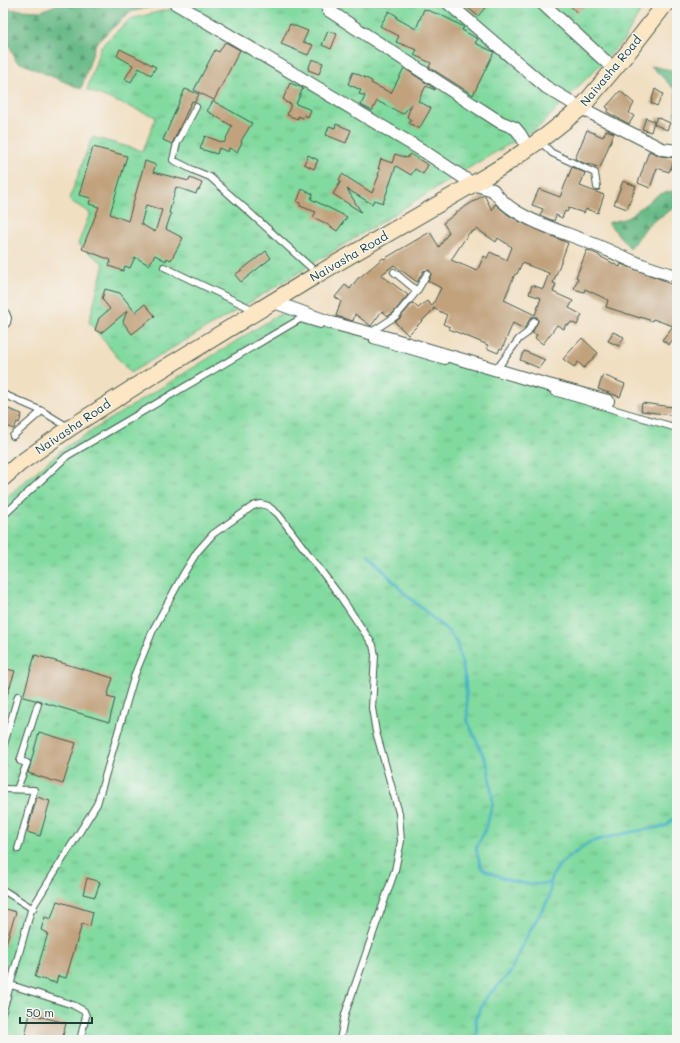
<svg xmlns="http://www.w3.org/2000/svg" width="680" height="1043" font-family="Mali,sans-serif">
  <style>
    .grass { fill: url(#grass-tufts); stroke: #508c6a }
    .forest { fill: url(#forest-firs); stroke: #447c5d }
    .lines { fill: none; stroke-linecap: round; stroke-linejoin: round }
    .stream { stroke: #47b4c4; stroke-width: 3 }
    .building { fill: #c1a27d; fill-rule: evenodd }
    .lane-casing { stroke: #3e5549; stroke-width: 8 }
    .street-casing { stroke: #3e5549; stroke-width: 14 }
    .secondary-casing { stroke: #3e5549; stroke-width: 18 }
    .lane { stroke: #fff; stroke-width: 6 }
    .street { stroke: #fff; stroke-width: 12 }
    .secondary { stroke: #fce6c4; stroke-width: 16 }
    .labels { text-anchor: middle; stroke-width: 3; stroke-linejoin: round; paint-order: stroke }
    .street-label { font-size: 12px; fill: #1f3d34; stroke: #f6f6f2 }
  </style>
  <defs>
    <pattern id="grass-tufts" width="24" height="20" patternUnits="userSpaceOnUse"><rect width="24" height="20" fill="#81da9f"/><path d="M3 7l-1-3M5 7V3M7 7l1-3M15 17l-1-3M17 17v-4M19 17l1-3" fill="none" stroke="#69b282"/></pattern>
    <pattern id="forest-firs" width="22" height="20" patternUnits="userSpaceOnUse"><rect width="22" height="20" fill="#68ba86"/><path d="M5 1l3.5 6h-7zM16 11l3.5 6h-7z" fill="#55986e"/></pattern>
  </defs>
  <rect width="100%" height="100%" fill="#f6f6f2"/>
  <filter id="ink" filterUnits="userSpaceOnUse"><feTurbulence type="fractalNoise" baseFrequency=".025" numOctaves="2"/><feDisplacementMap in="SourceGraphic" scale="8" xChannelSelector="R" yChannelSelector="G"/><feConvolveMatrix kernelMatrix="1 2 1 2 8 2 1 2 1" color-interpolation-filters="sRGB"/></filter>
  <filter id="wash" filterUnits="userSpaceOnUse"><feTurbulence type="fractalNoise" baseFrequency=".012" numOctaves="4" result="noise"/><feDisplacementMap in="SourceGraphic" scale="16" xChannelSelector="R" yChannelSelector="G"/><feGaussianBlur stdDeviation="0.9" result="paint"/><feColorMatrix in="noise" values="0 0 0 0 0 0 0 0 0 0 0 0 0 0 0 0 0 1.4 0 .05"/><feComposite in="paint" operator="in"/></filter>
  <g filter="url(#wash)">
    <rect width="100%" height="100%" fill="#f1dfc2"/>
    <path class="grass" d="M195 3H645L624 40 539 127 477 163 249 303 130 373 89 322 104 264 78 244 90 213 69 200 92 137 143 151 156 117 87 90 101 46 130 19Z
      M283 312 677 425V1040H3V500L64 448Z"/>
    <path class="forest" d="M61 3H167L130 12 96 43 81 89 16 61 3 30V9L41 11Z
      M651 66 677 71V117H675L676 91Z
      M677 190V206L649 224 630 248 608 223 627 218 659 194Z"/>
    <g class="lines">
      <path class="stream" d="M369 555 403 592 450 633 457 644 465 677 468 722 488 766 493 803 486 827 476 849 481 868C504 880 525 887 551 883
        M477 1040 476 1018 485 999 510 973 526 938 549 898 552 876 561 863 590 842 621 834 666 826 677 815"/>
    </g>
    <g id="blocks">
      <path class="building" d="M462 3H489L478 16Z
        M568 3H587L577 13Z
        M424 9 443 16 464 27 462 30 478 39 475 43 494 52 473 95 429 67 431 63 414 55 417 50 396 42 399 36 380 26 389 11 397 16 396 18 416 29Z
        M290 24 308 31 303 42 313 45 308 55 281 44Z
        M328 31 337 34 331 49 322 45Z
        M225 42 240 50 214 100 194 90 215 50 219 52Z
        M120 49 156 67 151 75 139 68 131 82 125 79 133 65 117 56Z
        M312 59 323 63 319 74 308 70Z
        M404 68 435 89V90L426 86 418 101 431 108 419 129 409 123 411 120 407 117 412 103 403 114 377 101 372 111 361 105 365 96 359 94 361 90 348 84 353 72 372 81 371 83 391 93Z
        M290 83 303 88 296 104 311 110 308 117 304 115 303 118 298 116V119L287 115 291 104 285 102V100L283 99Z
        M185 89 199 94 195 102 192 101 172 144 163 140Z
        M655 89 663 94 657 106 651 103Z
        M620 91 634 103 629 113 634 116 629 124 607 112 609 109 606 107Z
        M213 101 252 123 241 141 242 142 237 152 229 148 228 152 219 148 217 154 200 149 205 136 224 143 232 126 207 111Z
        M657 117 670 123 667 130 654 124Z
        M646 118 654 121 651 132 642 129Z
        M336 124 351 130 346 143 326 135 329 126 335 128Z
        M587 130 603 137 606 130 614 133 600 168 589 164 588 165 575 159Z
        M93 147 127 156 110 214 128 221 145 161 156 165 153 172 189 181 190 178 202 183 199 190H197L196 194 176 187 169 213 171 214 166 229 183 238 171 260 167 258 166 261 155 255 149 265 135 257 130 268 125 266 123 271 109 266 111 260 82 249 99 207 89 204 91 198 79 195ZM146 205 162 210 155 232 141 224Z
        M649 151 661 156 675 158 669 172 657 168 650 188 638 183Z
        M395 154 407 158 410 154 428 165 423 174 415 169 411 175 396 166 383 203 374 200 372 204 347 189 361 212 333 194 341 181 339 180 342 174 372 193 379 175H378L380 169H378L381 159 392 163Z
        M308 155 318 160 314 169 304 164Z
        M572 167 585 173 580 186 604 195 598 213 586 209 584 213 569 208 567 212 565 211 562 218 556 215 554 221 540 215 543 209 532 205 539 189 560 197Z
        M623 181 636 186 627 209 614 204Z
        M302 189 313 194 311 199 347 217 337 231 325 223 313 217 316 212 300 206V203L297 202Z
        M484 195 492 210 495 204 507 214 520 222 568 243 553 283 556 284 553 292 573 301 569 308 582 315 577 325 571 322 569 325 566 324 564 329 557 325 543 344 535 338 537 335 532 333 538 321 537 317H531L524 329 513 323 502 349 500 348 498 353 486 348 488 345 449 329 450 327 443 324 447 315 433 308 434 309 408 335 395 322 399 319 413 303 418 308 427 301 432 306 441 288 428 281 431 274 429 270 423 271 417 282 394 265 381 275 408 295 393 313 388 316 382 311 371 326 355 314 353 321 336 316 341 301 335 297 345 285 350 289 358 278H359L383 258 384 259 430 232 439 247 449 232 443 223 455 214V213ZM477 229 496 242 498 238 512 247 507 260 490 252 487 258 484 256 477 271 451 260 468 234ZM522 263 549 273 543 289 532 285 529 294 541 298 535 315 504 300 515 274H517Z
        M587 250 599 255V256L620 267 621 264 666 281 665 282 677 286V332L669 345 662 340 673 326 653 319 652 321 640 317V318L606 307 608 300 585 289 584 292 574 289 578 278 576 277Z
        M266 251 271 258 241 282 235 275Z
        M105 289 120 293 135 312 145 304 155 316 132 334 123 322 127 311 101 333 95 330 99 318 110 309 102 299Z
        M613 332 624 337 619 346 608 341Z
        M582 338 598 353 584 368 578 362 574 367 563 359Z
        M524 351 534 355 545 360 539 368 520 360Z
        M603 375 625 384 620 397 598 389Z
        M642 403 673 407 672 415 641 411Z
        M3 407 22 414 19 423 17 422 14 429 6 426 7 423 3 422Z
        M35 655 113 678 107 697 115 699 109 722 42 702 39 700H35L23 697Z
        M3 668 15 671 5 702H3Z
        M39 732 76 743 63 784 28 773Z
        M37 797 50 801 40 836 27 832Z
        M87 878 100 882 95 897 83 894Z
        M57 901 93 912 90 926 82 924 66 978 58 976 56 983 35 977 48 933 41 930 45 917 51 919Z
        M3 908 16 912 5 946 3 945Z
        M30 1014 66 1023 62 1040H24Z"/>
    </g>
  </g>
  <g filter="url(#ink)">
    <use href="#blocks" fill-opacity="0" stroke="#3e5549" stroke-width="1"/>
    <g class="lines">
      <g class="lane-casing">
        <path id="lane" d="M196 107 177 143 173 160 193 170 210 177 317 273
          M540 141 552 153 595 173 597 187
          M164 267 254 310
          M394 272 417 291
          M3 311 6 313 8 318 7 323 3 327
          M370 333 396 316 417 291 427 274
          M373 340 445 361
          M496 370 519 339 527 333 534 321
          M554 392 677 428
          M3 394 42 411 68 427
          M13 436 42 411
          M3 516 67 456 300 319 320 325
          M3 748 18 696
          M3 789 34 790 18 849
          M17 789 27 763 20 761 38 704
          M3 890 33 909
          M11 985 73 1005 84 1011 86 1016 80 1040
          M3 1011 31 910 97 804 135 674 153 630 184 573 197 552 213 534 253 506 261 504 268 506 278 514 340 596 373 645 375 655 372 708 376 732 399 813 401 841 395 870 345 1014 340 1040"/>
      </g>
      <g class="street-casing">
        <path id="street" d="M175 3 425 152 473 184 493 190C511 218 559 230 588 242 607 249 624 258 642 265 653 269 665 273 677 276
          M448 3 546 87 581 108 662 149 677 151
          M542 3 614 69
          M674 3 677 5
          M328 10 472 104 500 122 515 128 520 134 528 148
          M274 302 332 323 392 339 541 383 608 401"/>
      </g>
      <g class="secondary-casing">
        <path id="secondary" d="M3 478 19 464 70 428 150 377 318 274 473 184 506 164 547 135 581 108 629 51 666 3"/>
      </g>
      <use href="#lane" class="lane"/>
      <use href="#street" class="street"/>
      <use href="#secondary" class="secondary"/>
    </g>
  </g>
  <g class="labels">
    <g class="street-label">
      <text transform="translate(611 71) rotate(-50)" y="4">Naivasha Road</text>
      <text transform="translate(349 257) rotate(-30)" y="4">Naivasha Road</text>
      <text transform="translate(73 427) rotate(-34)" y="4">Naivasha Road</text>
    </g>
  </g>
  <rect width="680" height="1043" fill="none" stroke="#f6f6f2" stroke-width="16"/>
  <path d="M20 1017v6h72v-6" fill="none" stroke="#1f3d34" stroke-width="2"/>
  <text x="26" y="1017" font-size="12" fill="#1f3d34" stroke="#f6f6f2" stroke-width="3" paint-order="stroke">50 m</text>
</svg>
